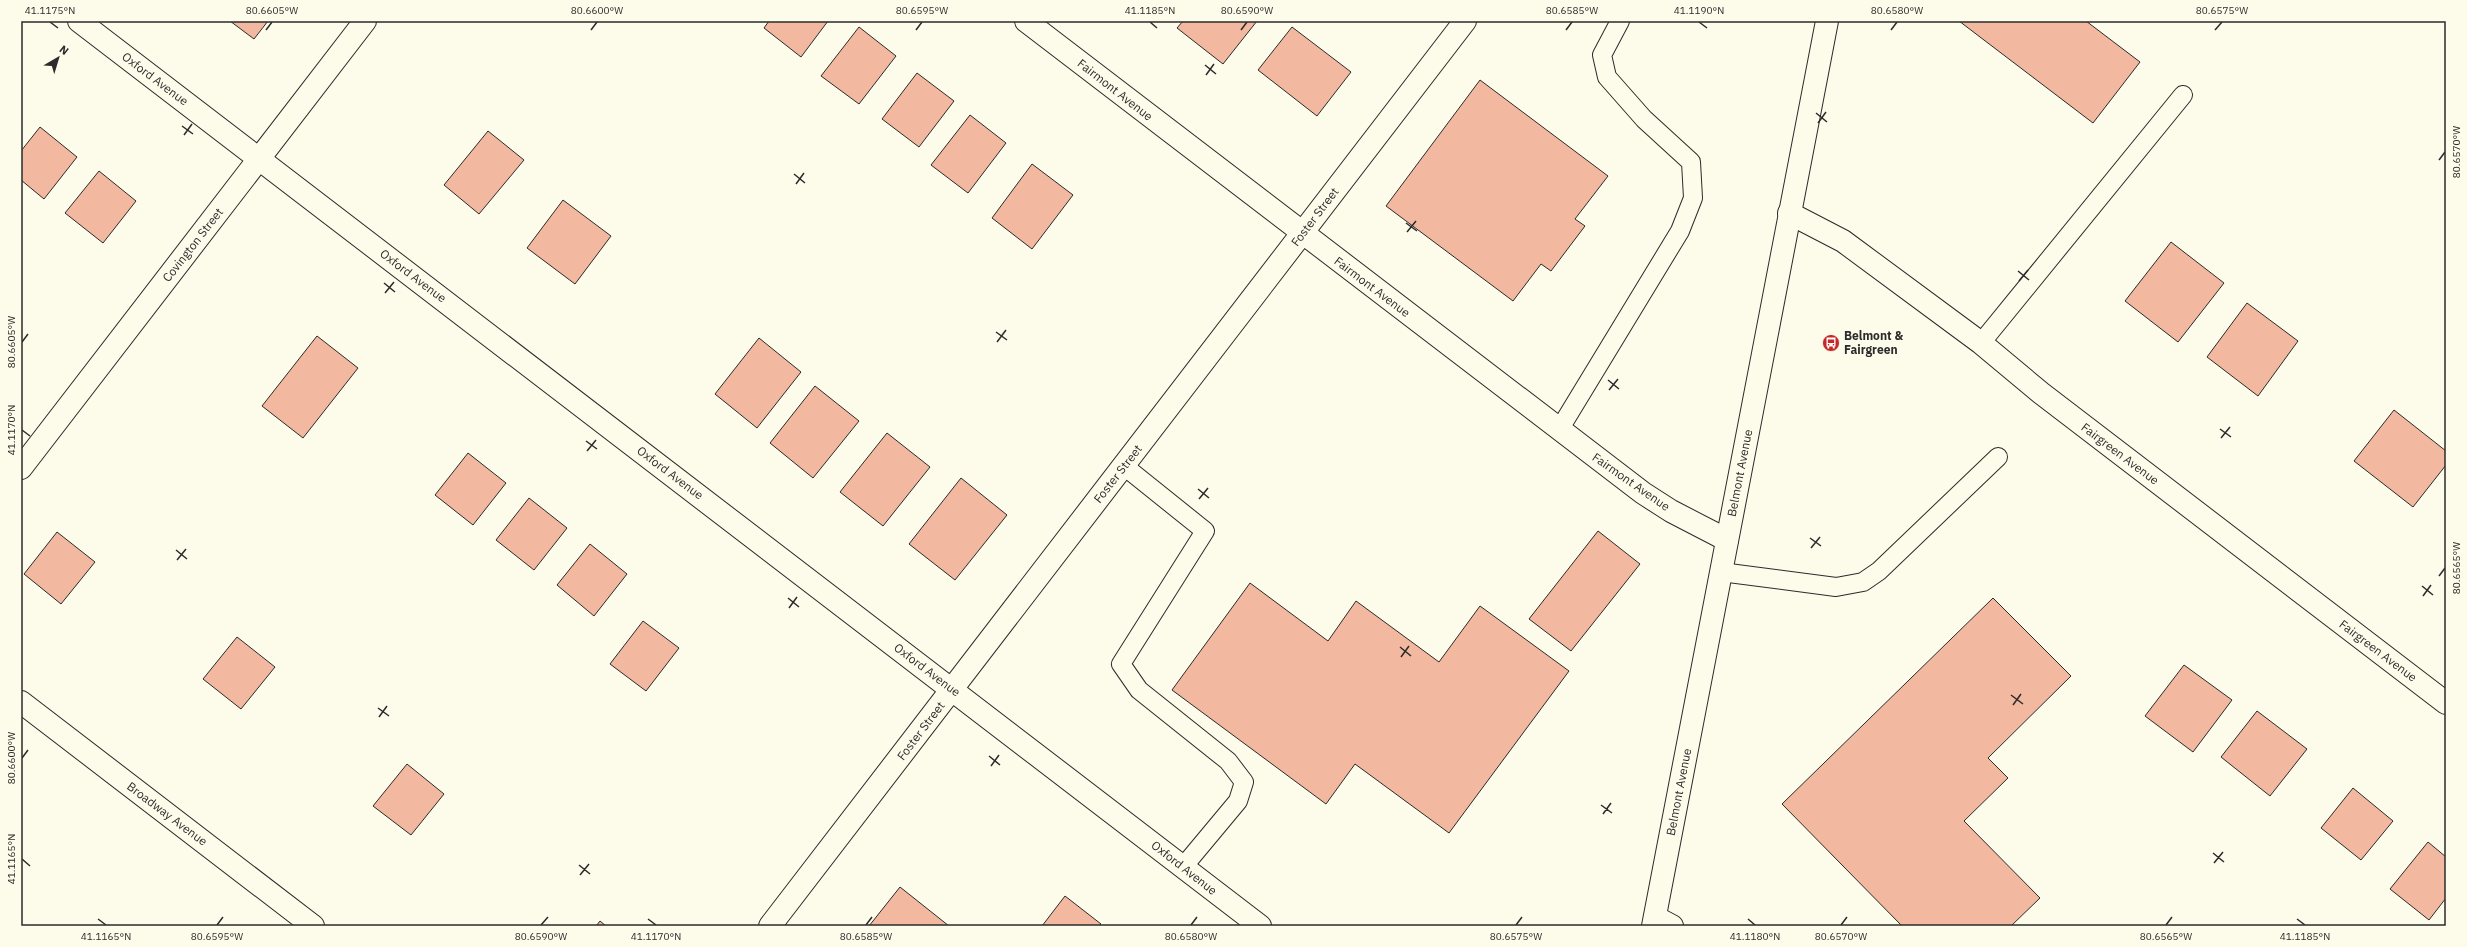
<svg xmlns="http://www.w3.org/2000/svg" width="2467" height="947" font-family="'IBM Plex Sans',sans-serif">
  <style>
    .building { fill: #f2b8a0; stroke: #2b2b2b }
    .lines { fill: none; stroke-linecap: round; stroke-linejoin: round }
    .service-casing { stroke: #2b2b2b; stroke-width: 20 }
    .minor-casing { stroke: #2b2b2b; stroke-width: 24 }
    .secondary-casing { stroke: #2b2b2b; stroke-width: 24 }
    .service { stroke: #fdfbea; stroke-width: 18 }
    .minor { stroke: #fdfbea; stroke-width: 22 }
    .secondary { stroke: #fdfbea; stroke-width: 22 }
    .ticks { fill: none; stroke: #2b2b2b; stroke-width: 1.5 }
    .labels { text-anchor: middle; stroke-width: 3; stroke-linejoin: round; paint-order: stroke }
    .street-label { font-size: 12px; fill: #2b2b2b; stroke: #fdfbea }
    .poi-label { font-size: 12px; font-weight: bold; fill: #2b2b2b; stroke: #fdfbea; text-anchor: start }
    .neatline { fill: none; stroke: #2b2b2b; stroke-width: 1.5 }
    .ticks-label { font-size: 10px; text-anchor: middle; fill: #2b2b2b }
  </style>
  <rect width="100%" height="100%" fill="#fdfbea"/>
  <path class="building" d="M230 21H268L254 39Z
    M769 21H828L801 57 764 28Z
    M1183 21H1257L1223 64 1177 28Z
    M1959 21H2086L2140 62 2093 123Z
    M859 27 896 56 859 104 821 76Z
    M1292 27 1351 72 1317 116 1258 70Z
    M917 73 954 101 919 147 882 119Z
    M1480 80 1608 176 1575 219 1585 226 1551 271 1541 264 1513 301 1386 206Z
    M970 115 1006 143 968 193 931 165Z
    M40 127 77 157 44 199 21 180V151Z
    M488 131 524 160 479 214 444 185Z
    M1032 164 1073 195 1032 249 992 218Z
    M99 171 136 201 103 243 65 213Z
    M563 200 611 236 575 284 527 248Z
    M2171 242 2224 283 2178 342 2125 301Z
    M2247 303 2298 341 2258 396 2207 357Z
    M317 336 358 368 303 438 262 406Z
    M759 338 801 372 757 428 715 394Z
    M815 386 859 421 813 478 770 443Z
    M2394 410 2446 451V465L2413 507 2354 461Z
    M887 433 930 467 883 526 840 492Z
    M468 453 506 483 473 525 435 495Z
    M961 478 1007 515 955 580 909 544Z
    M529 498 567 528 534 570 496 540Z
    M1598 531 1640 564 1571 651 1529 619Z
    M57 532 95 562 61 604 24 574Z
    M590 544 627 574 594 616 557 585Z
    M1250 583 1328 641 1356 601 1439 662 1480 606 1569 671 1449 833 1355 764 1326 804 1172 690Z
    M1993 598 2071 676 1988 758 2008 778 1964 821 2040 898 2011 926H1902L1782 804Z
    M643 621 679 648 646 691 610 664Z
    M237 637 275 667 241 709 203 679Z
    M2184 665 2232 700 2193 752 2145 716Z
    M2257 711 2307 749 2270 796 2221 757Z
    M407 764 444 794 411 835 373 806Z
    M2353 788 2393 821 2361 860 2321 828Z
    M2428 842 2446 857V898L2429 920 2390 889Z
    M900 887 949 926H869Z
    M1065 896 1101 924 1099 926H1042Z
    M600 921 606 926H596Z"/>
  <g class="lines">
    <g class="service-casing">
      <path id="service" d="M1981 343 2183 95
        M1559 430 1680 231 1693 198 1691 162 1644 119 1607 77 1602 55 1620 21
        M1124 466 1205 531 1121 664 1139 690 1228 761 1244 782 1238 801 1183 867
        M1721 572 1836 587 1863 582 1879 571 1998 457"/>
    </g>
    <g class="minor-casing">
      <path id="minor" d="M79 21 1260 926
        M1026 21 1643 493 1671 511 1727 540
        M1789 213 1843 241 1981 343 2041 393 2446 703
        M21 468 365 21
        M21 702 313 926
        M1655 917 1672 926
        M770 926 1465 21"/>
    </g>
    <g class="secondary-casing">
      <path id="secondary" d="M1653 926 1827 21"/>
    </g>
    <use href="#service" class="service"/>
    <use href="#minor" class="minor"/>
    <use href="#secondary" class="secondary"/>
  </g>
  <path class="ticks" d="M50 22 58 28M1150 22 1157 28M1699 22 1707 28M266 30 272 22M591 30 597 22M916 30 922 22M1241 30 1247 22M1566 30 1572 22M1891 30 1897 22M2215 30 2222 22M1205 65 1216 74M1206 75 1214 64M1816 113 1827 122M1818 123 1826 112M182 126 193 134M184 135 192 124M2439 160 2445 152M794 174 805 183M796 184 804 173M1406 223 1417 231M1407 232 1416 221M2018 271 2029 280M2019 281 2028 270M384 283 395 292M385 293 394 282M996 332 1007 340M22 342 28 334M997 342 1006 330M1608 380 1619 389M1609 390 1618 379M2220 429 2231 437M22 430 30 436M2221 438 2230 427M586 441 597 449M587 451 596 440M1198 489 1209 498M1199 499 1208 488M1810 538 1821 546M1811 548 1820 537M176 550 187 559M177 560 186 549M2439 576 2445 568M2422 586 2433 595M2423 596 2431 585M788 598 799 607M789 608 797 597M1400 647 1411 656M1401 657 1409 646M2011 695 2023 704M2013 705 2021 694M378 708 389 716M379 717 387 706M989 756 1000 765M22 758 28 750M991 766 999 755M1601 805 1612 813M1603 814 1611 803M2213 853 2224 862M22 859 30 866M2214 863 2223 852M579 865 590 874M580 875 589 864M98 919 106 925M648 919 656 925M1748 919 1755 925M2297 919 2305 925M217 925 223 917M541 925 548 917M866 925 872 917M1191 925 1197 917M1516 925 1522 917M1841 925 1847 917M2166 925 2172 917"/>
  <defs>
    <g id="bus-disc" transform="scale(0.9)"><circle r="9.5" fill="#c62828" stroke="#fdfbea"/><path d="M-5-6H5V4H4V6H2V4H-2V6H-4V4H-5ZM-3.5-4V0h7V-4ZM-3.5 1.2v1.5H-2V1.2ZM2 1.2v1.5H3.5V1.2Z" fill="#fff"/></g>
  </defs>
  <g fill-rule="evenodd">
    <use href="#bus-disc" x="1831" y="343"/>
  </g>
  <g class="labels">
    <g class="street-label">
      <text transform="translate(155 79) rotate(37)" y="4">Oxford Avenue</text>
      <text transform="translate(1115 90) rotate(38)" y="4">Fairmont Avenue</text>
      <text transform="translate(1315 217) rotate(-53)" y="4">Foster Street</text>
      <text transform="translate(193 245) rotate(-52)" y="4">Covington Street</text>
      <text transform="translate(413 276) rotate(37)" y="4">Oxford Avenue</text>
      <text transform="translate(1372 287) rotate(37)" y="4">Fairmont Avenue</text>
      <text transform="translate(2120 454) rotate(37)" y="4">Fairgreen Avenue</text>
      <text transform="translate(670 473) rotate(37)" y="4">Oxford Avenue</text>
      <text transform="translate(1740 473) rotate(-79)" y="4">Belmont Avenue</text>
      <text transform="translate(1118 474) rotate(-52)" y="4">Foster Street</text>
      <text transform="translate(1631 482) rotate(35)" y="4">Fairmont Avenue</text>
      <text transform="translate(2378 651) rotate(37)" y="4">Fairgreen Avenue</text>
      <text transform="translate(927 670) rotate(37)" y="4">Oxford Avenue</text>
      <text transform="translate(921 731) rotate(-53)" y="4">Foster Street</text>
      <text transform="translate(1679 792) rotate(-79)" y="4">Belmont Avenue</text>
      <text transform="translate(167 814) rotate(37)" y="4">Broadway Avenue</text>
      <text transform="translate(1184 868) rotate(38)" y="4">Oxford Avenue</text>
    </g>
    <g class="poi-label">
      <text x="1844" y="340">Belmont &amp;<tspan x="1844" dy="14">Fairgreen</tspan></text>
    </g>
  </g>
  <rect width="2467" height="947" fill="none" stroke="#fdfbea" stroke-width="44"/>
  <g transform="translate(58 58) rotate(38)" stroke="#fdfbea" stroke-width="3" paint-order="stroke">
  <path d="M0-3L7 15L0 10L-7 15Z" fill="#2b2b2b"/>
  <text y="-6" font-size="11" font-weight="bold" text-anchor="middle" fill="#2b2b2b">N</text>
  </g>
  <rect x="22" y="22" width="2423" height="903" class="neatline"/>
  <g class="ticks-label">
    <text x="50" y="14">41.1175°N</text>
    <text x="272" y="14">80.6605°W</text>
    <text x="597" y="14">80.6600°W</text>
    <text x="922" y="14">80.6595°W</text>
    <text x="1150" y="14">41.1185°N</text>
    <text x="1247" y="14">80.6590°W</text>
    <text x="1572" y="14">80.6585°W</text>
    <text x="1699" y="14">41.1190°N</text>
    <text x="1897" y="14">80.6580°W</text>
    <text x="2222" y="14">80.6575°W</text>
    <text transform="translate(2456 152) rotate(-90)" y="4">80.6570°W</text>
    <text transform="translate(11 342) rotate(-90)" y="4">80.6605°W</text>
    <text transform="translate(11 430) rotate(-90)" y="4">41.1170°N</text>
    <text transform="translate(2456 568) rotate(-90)" y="4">80.6565°W</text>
    <text transform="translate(11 758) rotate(-90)" y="4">80.6600°W</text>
    <text transform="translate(11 859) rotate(-90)" y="4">41.1165°N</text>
    <text x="106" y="940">41.1165°N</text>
    <text x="217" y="940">80.6595°W</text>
    <text x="541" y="940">80.6590°W</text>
    <text x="656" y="940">41.1170°N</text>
    <text x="866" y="940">80.6585°W</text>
    <text x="1191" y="940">80.6580°W</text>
    <text x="1516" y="940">80.6575°W</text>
    <text x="1755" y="940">41.1180°N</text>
    <text x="1841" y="940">80.6570°W</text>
    <text x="2166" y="940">80.6565°W</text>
    <text x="2305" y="940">41.1185°N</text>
  </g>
</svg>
